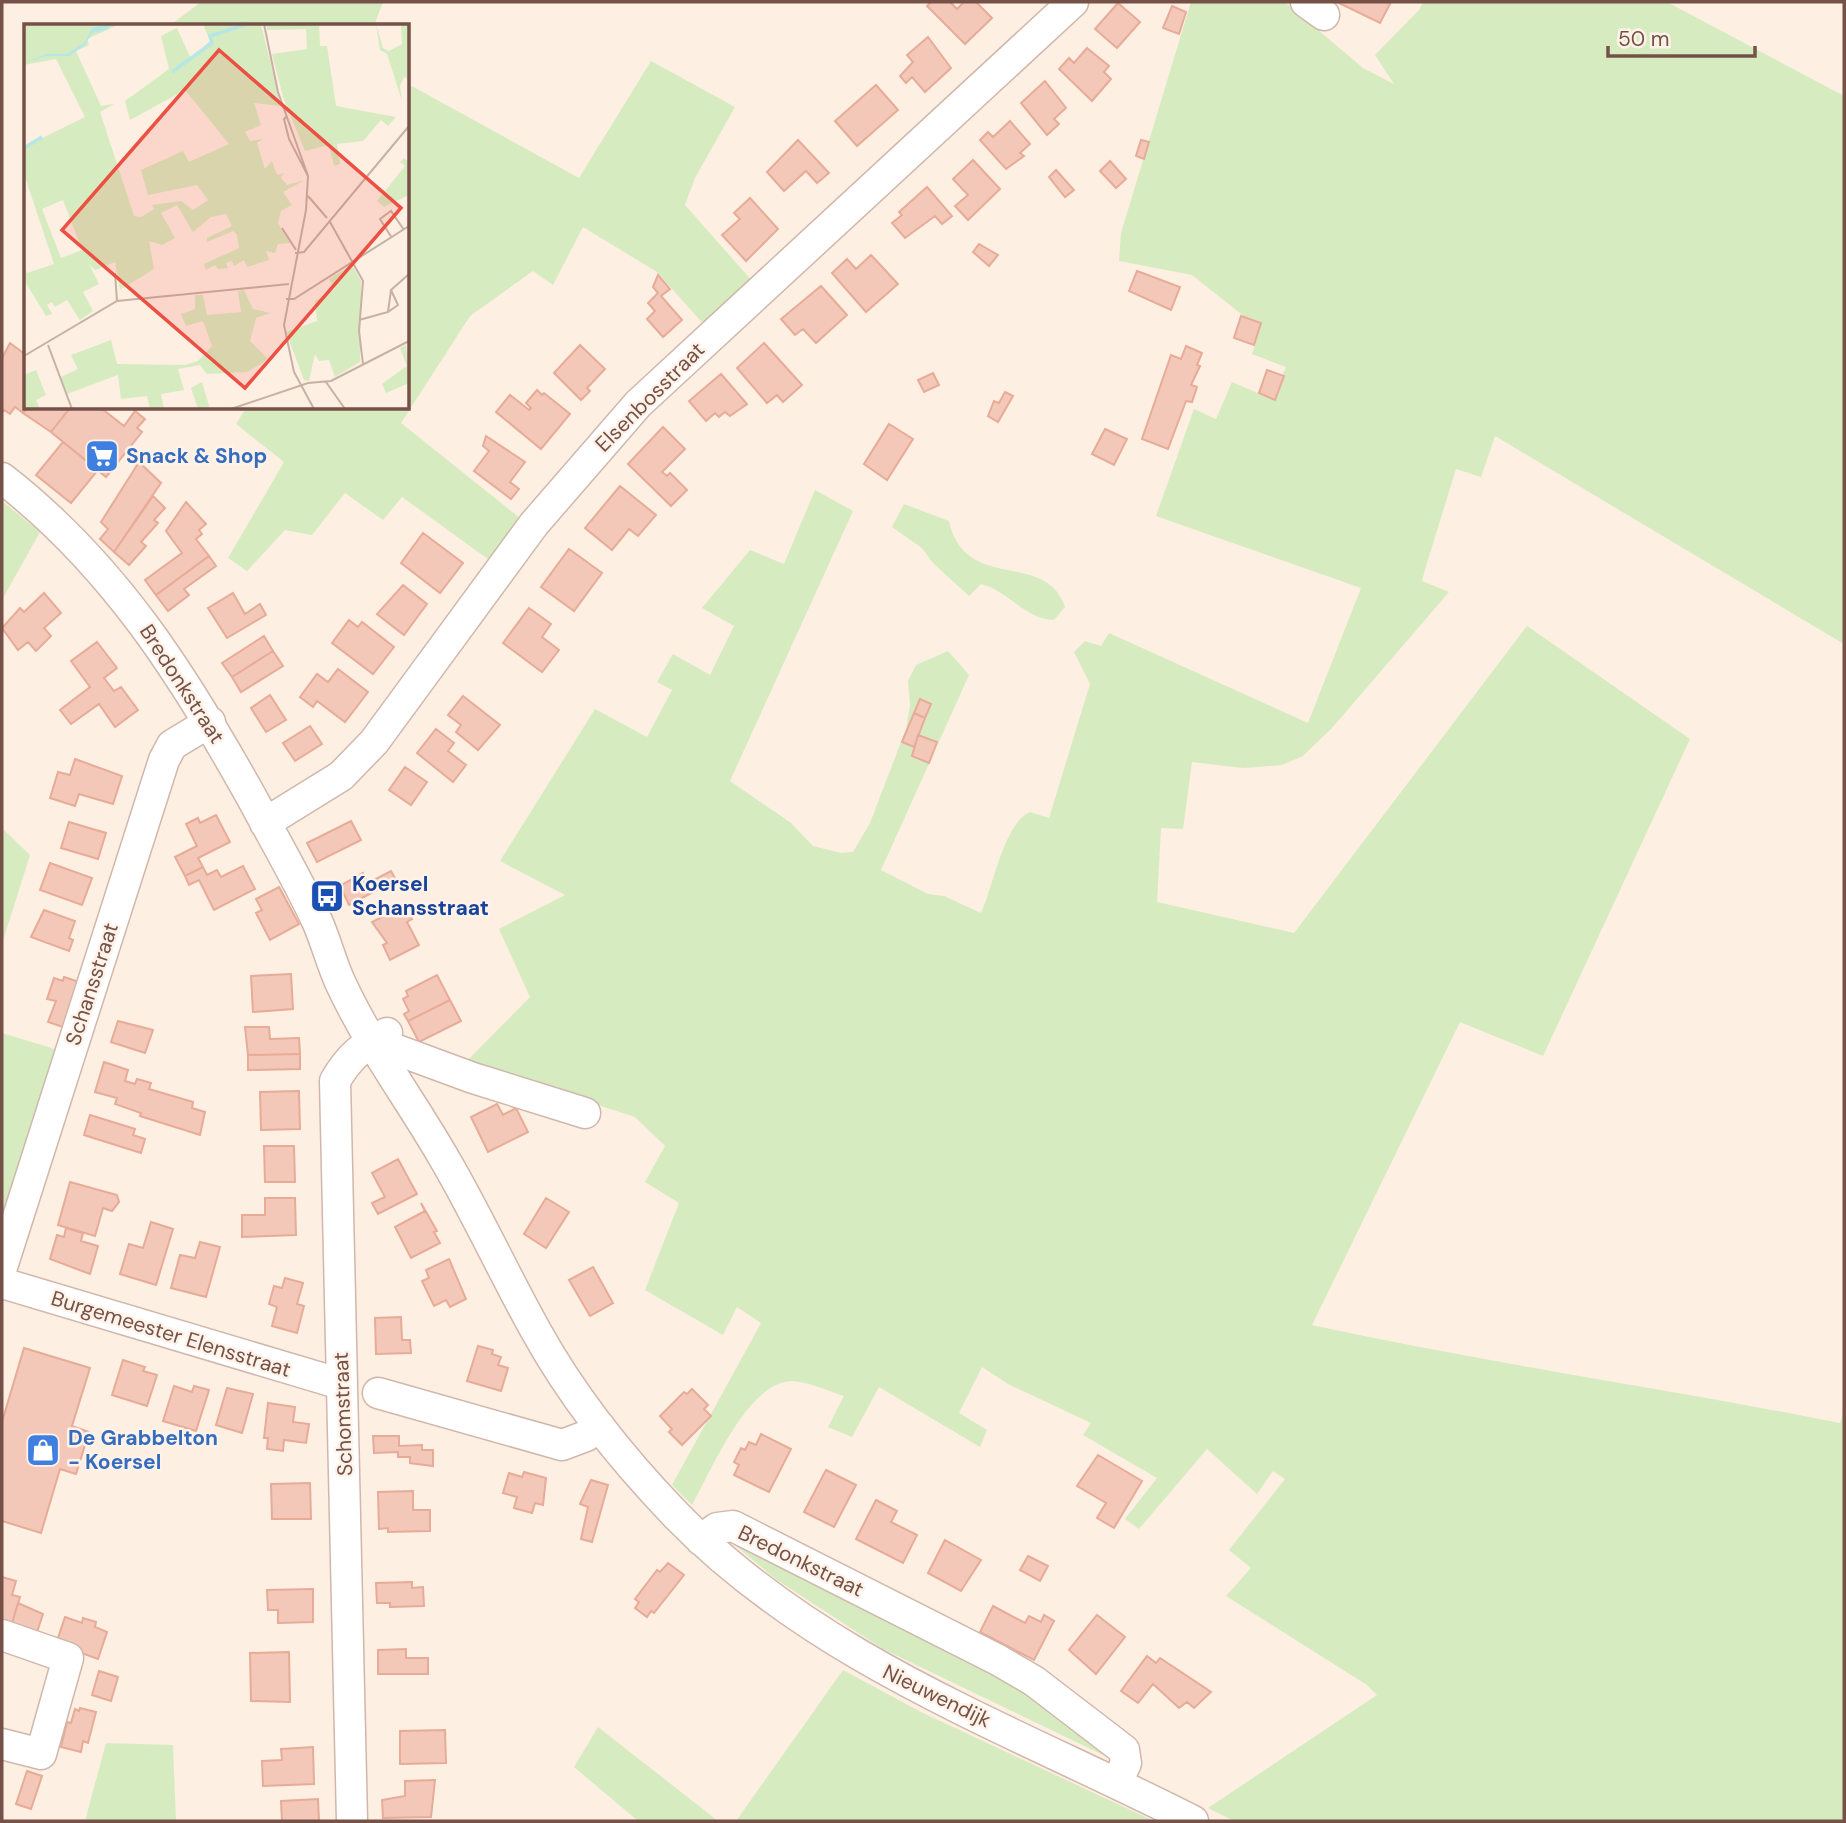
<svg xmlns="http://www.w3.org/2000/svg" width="1846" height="1823" font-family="'DM Sans',sans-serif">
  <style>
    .green { fill: #d7ebc0 }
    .building { fill: #f4c8b8; stroke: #e7ab98; stroke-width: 2 }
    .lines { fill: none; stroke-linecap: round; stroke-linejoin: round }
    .minor-casing { stroke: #d1b7ab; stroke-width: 33 }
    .minor { stroke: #fff; stroke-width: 30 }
    .labels { text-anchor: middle; stroke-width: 5; stroke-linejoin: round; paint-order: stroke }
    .street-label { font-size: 21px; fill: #765147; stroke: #fff3e9 }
    .shop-label { font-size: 21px; font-weight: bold; fill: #366cbe; stroke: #fff3e9; text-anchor: start }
    .transit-label { font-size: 21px; font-weight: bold; fill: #164399; stroke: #fff3e9; text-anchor: start }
    .inset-river { fill: none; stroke: #b6e7e7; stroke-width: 3.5 }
    .inset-road { fill: none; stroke: #c7b0a4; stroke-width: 2 }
    .view { fill: #ec5042; fill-opacity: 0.15; stroke: #ec5042; stroke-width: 3.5 }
    .inset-edge { fill: none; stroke: #765147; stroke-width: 3.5 }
  </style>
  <rect width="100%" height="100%" fill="#fdefe2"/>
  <path class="green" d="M201 2H383L374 26H169Z
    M1191 2H1285L1363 68 1394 84 1375 55 1419 10 1423 2H1667L1844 96V644L1495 436 1481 477 1456 469 1426 566 1422 581 1449 592 1332 728 1303 756 1282 765 1243 768 1192 762 1183 829 1161 828 1157 902 1294 933 1527 626 1690 739 1543 1056 1460 1022 1312 1325C1486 1363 1664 1388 1840 1423L1844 1410V1821H1234L1208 1808 1377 1695 1367 1685 1226 1596 1251 1568 1229 1550 1285 1479 1273 1471 1257 1494 1207 1449 1139 1529 1125 1519 1157 1478 1083 1435 1091 1423 1008 1384 982 1367 959 1413 987 1430 980 1447 879 1387 852 1437 828 1427 844 1396C828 1391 807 1381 791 1381 747 1383 711 1471 692 1505L672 1485 761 1323 737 1307 723 1335 645 1290 679 1203 645 1182 665 1146 635 1117 466 1062 530 997 499 929 565 895 500 861 595 709 647 737 672 690 657 682 673 654 710 675 734 626 702 608 750 550 784 564 815 490 853 511 730 781 791 823 813 846 841 853 853 852 870 823 906 729 910 705 908 681 916 665 948 651 969 675 881 870 928 894 944 896 981 913C993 887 1004 823 1030 812L1049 818 1090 684 1074 652 1085 641 1101 646 1109 633 1308 723 1361 588 1156 516 1194 409 1216 419 1232 382 1272 399 1286 367 1252 354 1260 329 1192 275 1119 261 1121 233Z
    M651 61 735 107 695 178 685 205 754 283 706 327 657 272 583 227 553 285 533 271 470 316 401 423 525 522 492 562 402 497 383 520 345 493 312 535 285 530 247 571 228 558 284 462 236 424 246 408H408V84L579 178Z
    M2 501 40 532 2 600Z
    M904 504 949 521C965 594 1046 549 1065 607L1054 620C1026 620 1009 591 981 584L969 596 933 563 922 548 892 527Z
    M2 828 30 855 2 944Z
    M2 1033 61 1051 2 1233Z
    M724 1536 972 1652 1106 1753 1105 1756 883 1649 777 1580Z
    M843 1670 921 1712 1154 1821H736Z
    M598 1727 718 1821H638L574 1767Z
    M106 1743 173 1745 176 1821H85Z"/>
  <path class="building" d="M931 2H950L957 9 964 2H976L992 18 965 44 927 6Z
    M1337 2H1391L1380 23Z
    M1118 3 1140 22 1117 48 1095 29Z
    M1172 6 1186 12 1179 34 1163 28Z
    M928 37 951 68 925 92 912 77 906 83 900 76 913 62 907 55Z
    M1087 48 1109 66 1104 72 1111 79 1092 101 1059 69 1069 58 1074 63Z
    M1045 81 1066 108 1054 119 1059 124 1047 135 1021 103Z
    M876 85 898 110 857 146 835 121Z
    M1010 121 1030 144 1020 153 1024 156 1006 169 980 140 988 132 993 137Z
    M798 140 829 173 817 183 806 171 784 191 767 172Z
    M1141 140 1149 142 1144 159 1136 156Z
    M973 160 1000 189 968 220 955 206 968 195 953 179Z
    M1110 161 1126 179 1116 188 1100 171Z
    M1056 170 1074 190 1065 197 1049 177Z
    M927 187 952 216 942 224 935 216 905 238 892 223 902 215 899 212Z
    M750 198 778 229 746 261 722 235 740 219 734 213Z
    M979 244 998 255 989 266 973 252Z
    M871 255 898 284 866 312 832 273 847 259 856 269Z
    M1137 271 1180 287 1171 310 1129 291Z
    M658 275 670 289 661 296 682 320 663 337 647 319 655 311 648 303 658 293 653 287Z
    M821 286 847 315 816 343 803 329 795 335 781 319Z
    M1241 316 1261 323 1254 345 1234 338Z
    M10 343 26 355 28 408 23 413 15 407 10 414 4 410 2 413V358Z
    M764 343 802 385 783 402 777 395 767 403 737 368Z
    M580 345 605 369 587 388 590 391 581 400 554 373Z
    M1186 346 1202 353 1197 365 1200 366 1191 385 1197 387 1192 402 1186 401 1168 449 1142 439 1171 355 1181 359Z
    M1267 370 1284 376 1275 400 1259 393Z
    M933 373 939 385 924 392 918 380Z
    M721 374 747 404 730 416 725 412 719 417 715 413 706 421 689 401Z
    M537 390 542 395 544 393 570 414 541 449 496 412 510 395 529 410 531 408 526 403Z
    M1005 392 1013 396 998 422 988 416 994 401 999 403Z
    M28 408H70L51 432 23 413Z
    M70 408H101L124 426 135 411 145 419 137 428 142 432 106 477 51 432Z
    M889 424 913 439 887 480 864 464Z
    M663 427 685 449 662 472 667 476 670 473 687 490 671 506 628 464Z
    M1105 429 1127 439 1114 465 1092 454Z
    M486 436 525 462 510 482 519 489 511 499 474 471 489 451 483 446Z
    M63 442 98 470 71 503 36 475Z
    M139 462 161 483 114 552 100 539 108 529 101 522Z
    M620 486 656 515 638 536 629 529 612 550 585 528Z
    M153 496 165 508 154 520 158 523 141 542 146 546 129 565 114 552Z
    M186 502 206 524 199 530 202 534 196 539 209 556 156 595 145 580 182 553 166 531Z
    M423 533 463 563 440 593 401 563Z
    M569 549 602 573 574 611 541 587Z
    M209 556 216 566 184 589 189 595 168 611 156 595Z
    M403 585 427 604 404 635 377 614Z
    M44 593 61 613 44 628 51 636 36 651 28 642 18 650 2 628 20 608 24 612Z
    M233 593 245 614 260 604 266 615 227 638 208 608Z
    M529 608 551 624 542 637 559 650 542 672 503 643Z
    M349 620 358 627 362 622 394 647 373 674 332 643Z
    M264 636 273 651 232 677 222 663Z
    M97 642 117 668 104 678 114 691 121 687 138 710 115 727 99 704 71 724 60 710 90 687 71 661Z
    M273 651 283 666 241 692 232 677Z
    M338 669 368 692 345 722 317 701 313 707 300 697 317 674 328 682Z
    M270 695 286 720 266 732 251 708Z
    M463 696 500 725 478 750 456 732 461 725 448 715Z
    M920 699 931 704 925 718 914 713Z
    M914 713 925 718 914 747 902 742Z
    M310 726 322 744 295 761 283 743Z
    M436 729 454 743 448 751 466 765 453 782 417 753Z
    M918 735 937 742 929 763 912 756Z
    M75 759 122 776 113 804 79 794 75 806 50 798 58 772 70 775Z
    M405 767 427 782 411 805 389 790Z
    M216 815 230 842 198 858 203 867 185 876 175 857 197 846 186 824 198 818 200 823Z
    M351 821 361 840 317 862 307 843Z
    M69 822 106 833 98 859 61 848Z
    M50 863 92 878 82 905 40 890Z
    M243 866 255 889 214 910 199 880 189 885 185 876 203 867 207 875 217 870 221 877Z
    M391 871 396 880 349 905 340 886 363 873 368 883Z
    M279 887 299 924 270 940 256 913 262 910 256 899Z
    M405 905 412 919 407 922 419 945 390 960 383 945 387 943 372 922Z
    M44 910 75 921 69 938 73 940 69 951 31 937Z
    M291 974 293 1009 253 1012 251 976Z
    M437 975 450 1000 408 1021 404 1014 409 1011 403 999 408 996 406 991Z
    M64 977 79 982 63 1027 48 1022 56 1001 47 999 54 978 63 981Z
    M450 1000 461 1021 419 1042 408 1021Z
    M118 1021 153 1030 145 1053 111 1042Z
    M245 1027H269L270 1039 299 1038 300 1054 248 1055Z
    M300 1054V1069L248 1070V1055Z
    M104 1062 128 1070 125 1081 135 1084 137 1079 151 1083 149 1089 193 1102 192 1108 205 1112 200 1135 140 1116 141 1113 115 1104 117 1098 95 1092Z
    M299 1091 300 1129 261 1130 260 1092Z
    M497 1104 503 1115 516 1108 528 1132 488 1152 471 1117Z
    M90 1115 135 1129 133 1135 145 1139 141 1153 84 1135Z
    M264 1146H294L295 1182H265Z
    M398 1159 417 1194 378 1214 372 1203 385 1197 372 1173Z
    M70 1182 117 1195 119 1202 112 1211 103 1208 95 1236 58 1225Z
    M265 1198H295L296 1235 242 1237V1215H265Z
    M546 1198 569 1212 546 1248 524 1234Z
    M421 1203 437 1231 434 1232 440 1243 411 1258 395 1227 425 1211Z
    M151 1222 173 1229 156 1285 120 1274 129 1244 143 1248Z
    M66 1228 83 1233 81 1241 98 1246 90 1274 50 1259 57 1235 64 1237Z
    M200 1242 220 1247 206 1297 171 1288 180 1255 195 1258Z
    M449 1259 466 1299 450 1307 446 1300 434 1306 422 1281 429 1278 426 1270Z
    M593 1267 613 1303 590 1316 569 1280Z
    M285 1278 303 1283 297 1304 304 1306 297 1333 272 1326 277 1307 269 1304 274 1286 282 1288Z
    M401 1317 402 1340H410L411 1353 376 1354 375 1318Z
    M478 1346 493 1350 492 1354 501 1357 498 1365 508 1368 501 1391 467 1381Z
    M24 1348 90 1368 72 1426 89 1432 76 1474 60 1469 41 1533 2 1521V1422Z
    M123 1360 145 1367 143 1371 157 1375 147 1406 112 1395Z
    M174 1386 192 1392 194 1386 209 1390 196 1431 163 1421Z
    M227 1388 253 1394 242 1433 216 1425Z
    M692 1389 708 1405 704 1409 711 1416 682 1445 669 1432 672 1429 660 1416 684 1392 687 1394Z
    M268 1403 295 1407 293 1422 309 1424 306 1443 284 1440 283 1451 267 1449 268 1438H264Z
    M761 1434 791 1449 769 1492 734 1475 739 1465 734 1462 741 1448 745 1450 749 1442 756 1445Z
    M373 1436H399V1446L422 1445V1450H433V1466L410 1463V1457H398V1452L374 1453Z
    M1098 1455 1142 1481 1114 1528 1097 1518 1106 1503 1077 1486Z
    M826 1470 856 1485 834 1527 804 1512Z
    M524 1472 546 1478 543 1505 535 1503 532 1513 514 1508 517 1497 503 1493 509 1473 522 1477Z
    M591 1480 608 1485 592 1542 581 1539 588 1507 580 1504Z
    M310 1483 311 1519H272L271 1484Z
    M413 1491V1510H430V1531L388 1532V1528L379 1529 378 1492Z
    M876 1500 897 1511 891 1522 917 1535 903 1563 856 1539Z
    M945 1540 981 1560 961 1591 928 1573Z
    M1028 1556 1048 1566 1040 1581 1020 1570Z
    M668 1563 684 1575 654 1613 651 1611 647 1617 635 1608 639 1602 635 1599 657 1570 660 1572Z
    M2 1577 16 1581 12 1595 20 1597 10 1630 2 1627Z
    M412 1582V1588L423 1587 424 1606 390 1607V1603H377L376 1583Z
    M313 1589V1622L278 1623V1610H268L267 1590Z
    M18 1603 43 1614 35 1638 10 1630Z
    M993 1606 1025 1623 1029 1616 1041 1622 1044 1615 1054 1621 1034 1660 980 1632Z
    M1097 1615 1125 1637 1096 1674 1069 1650Z
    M65 1617 82 1623 83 1618 96 1622 95 1627 107 1632 98 1659 56 1644Z
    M406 1649V1658H428V1674H378V1650Z
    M289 1652 290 1702 251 1701 250 1653Z
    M1147 1656 1156 1663 1160 1658 1211 1692 1194 1708 1187 1702 1179 1708 1153 1684 1138 1703 1121 1691Z
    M99 1671 118 1677 111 1701 92 1695Z
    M80 1708 96 1712 88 1743 83 1741 81 1752 61 1747 67 1722 71 1723 75 1709 79 1711Z
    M445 1730 446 1763 400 1764V1731Z
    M313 1747 314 1784 263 1786 262 1761 282 1760 281 1749Z
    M27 1771 42 1776 31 1809 16 1804Z
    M435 1780 431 1817 383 1818 382 1800 405 1796V1781Z
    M318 1799 319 1821H282L281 1801Z"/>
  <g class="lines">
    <g class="minor-casing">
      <path id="minor" d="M1306 2 1324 15
        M2 478C114 565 184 676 252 798 274 839 298 880 317 921 326 941 331 962 340 982 369 1045 410 1099 444 1158 477 1214 504 1274 536 1331 573 1398 623 1460 676 1515 819 1662 1015 1730 1193 1821
        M265 823 341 776 374 742 534 524 638 404 1073 2
        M397 1050 473 1078 585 1113
        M2 1267 164 760 172 745 210 722
        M2 1283 341 1384
        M378 1393 562 1445 586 1436 600 1427
        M701 1540 717 1528 733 1526 998 1660 1034 1681 1124 1750 1126 1763 1117 1782
        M2 1635 68 1658 41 1754 2 1744
        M352 1821 335 1081C348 1058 363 1045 387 1033"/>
    </g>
    <use href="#minor" class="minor"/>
  </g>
  <defs>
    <g id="supermarket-square" transform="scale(1.75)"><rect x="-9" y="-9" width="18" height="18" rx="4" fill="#3f7fe0" stroke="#fff3e9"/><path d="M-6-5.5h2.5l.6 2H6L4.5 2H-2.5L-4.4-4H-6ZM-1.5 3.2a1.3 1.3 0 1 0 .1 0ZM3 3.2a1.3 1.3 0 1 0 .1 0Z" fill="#fff"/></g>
    <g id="bus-square" transform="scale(1.75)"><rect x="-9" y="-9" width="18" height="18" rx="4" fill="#1a4fb4" stroke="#fff3e9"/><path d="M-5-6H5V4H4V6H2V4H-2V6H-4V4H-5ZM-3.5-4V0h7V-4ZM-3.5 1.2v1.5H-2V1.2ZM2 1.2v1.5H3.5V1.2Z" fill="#fff"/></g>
    <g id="shop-square" transform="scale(1.75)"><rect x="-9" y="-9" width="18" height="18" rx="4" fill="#3f7fe0" stroke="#fff3e9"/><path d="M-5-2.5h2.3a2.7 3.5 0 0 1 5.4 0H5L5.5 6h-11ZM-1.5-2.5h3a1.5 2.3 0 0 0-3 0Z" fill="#fff"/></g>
  </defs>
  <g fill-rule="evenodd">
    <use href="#supermarket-square" x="102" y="456"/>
    <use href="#bus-square" x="327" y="896"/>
    <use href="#shop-square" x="43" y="1450"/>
  </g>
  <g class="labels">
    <g class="street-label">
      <text transform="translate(650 397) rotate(-45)" y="7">Elsenbosstraat</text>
      <text transform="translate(182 684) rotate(57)" y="7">Bredonkstraat</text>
      <text transform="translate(92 984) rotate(-72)" y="7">Schansstraat</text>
      <text transform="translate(171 1334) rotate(17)" y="7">Burgemeester Elensstraat</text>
      <text transform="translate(343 1414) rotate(-92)" y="7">Schomstraat</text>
      <text transform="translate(801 1561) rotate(26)" y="7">Bredonkstraat</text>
      <text transform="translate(937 1696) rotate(26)" y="7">Nieuwendijk</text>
    </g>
    <g class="shop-label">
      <text x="126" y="463">Snack &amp; Shop</text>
      <text x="68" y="1445">De Grabbelton<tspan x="68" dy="24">- Koersel</tspan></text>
    </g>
    <g class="transit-label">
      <text x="352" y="891">Koersel<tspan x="352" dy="24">Schansstraat</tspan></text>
    </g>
  </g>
  <g transform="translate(24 24)">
    <rect width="385" height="385" fill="#fdefe2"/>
    <path d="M0 0H96L63 15 65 21 52 27 77 82 90 80 76 88 110 192 117 193 130 185 128 181 157 177 169 186 184 176 173 161 124 171 117 146 159 127 165 138 205 120 161 66 106 96 101 77 145 45 137 12 153 4 167 35 186 17 179 0H237L257 82 230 79 237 101 221 108 226 117 239 115 233 119 241 145 248 137 253 151 260 149 257 154 263 161 281 156 259 168 268 181 257 187 254 199 266 219 254 220 251 229 242 227 245 236 223 243 220 236 210 242 208 237 202 239 204 244 194 245 191 241 182 246 180 240 215 224 213 211 209 207 183 218V214L208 202 202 190 187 193 169 208 153 181 137 189 151 214 138 221 125 217 130 245 96 266 91 238 71 246 65 240 75 260 59 268 69 287 56 296 43 276 31 283 28 278 23 281 28 290 22 292 0 256V242L3 249 30 240 0 150V123L61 93 32 35 0 41ZM39 176 58 226 37 234 18 185ZM242 0H295L296 22H303L312 82 372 93 364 102 357 96 339 117 313 120 316 140 310 142 305 121 281 127 259 73 248 30 283 25 282 5 243 6ZM352 0 359 24 365 27 378 20 377 0H385V55L380 53 376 62 378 77 363 30 356 26ZM380 134 385 138V171L360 183 353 177 381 142 376 138ZM328 241 337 257 336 338 311 353 305 336 295 337 291 330 285 357 280 356 262 308 293 297 291 277 311 265 305 255ZM220 266 229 285 246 289 232 294 226 317 243 334 240 338 223 348 183 350 176 341 154 345 160 366 137 370 140 385H126L123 372 97 375 94 351 43 370 37 353 54 345 47 331 87 316 93 340 161 341 174 337 188 322 179 297 162 302 157 290 171 285V271H179L183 291 217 288 214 267ZM382 321 385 359 362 369 358 360 383 342 376 324ZM12 346 22 371 12 376 16 385H25H0V351ZM178 358 186 385H174L167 364Z" fill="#d7ebc0" fill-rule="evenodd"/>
    <path d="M87 0 84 5 68 9 60 22 45 32H22L0 39 22 30H43L61 18 68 4Z" fill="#b6e7e7"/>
    <path class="inset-river" d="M148 48 188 19 186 12 223 0M0 124 18 113"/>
    <path class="inset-road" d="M240 0 254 68 284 152 282 186 260 301 270 348 290 385M263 92 260 95 265 115 284 152M284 172 303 194M306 198 339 257 335 307 339 340M258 204 272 226M368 214 356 195 367 187 380 206M271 229 280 228 385 102M91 249 93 277M262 275H270L385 202M364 288 374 281 367 266M335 296 364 288 367 266 385 250M24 321 48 385M0 332 93 277 265 260M302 358 321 385M207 385 284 359 307 357 385 317"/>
    <path class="view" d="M195 26 377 184 221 364 38 206Z"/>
    <rect width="385" height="385" class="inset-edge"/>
  </g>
  <rect width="1846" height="1823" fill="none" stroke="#765147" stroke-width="7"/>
  <path d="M1608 46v10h147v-10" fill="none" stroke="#765147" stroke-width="3.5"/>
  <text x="1618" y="46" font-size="21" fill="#765147" stroke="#fff3e9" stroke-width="5" paint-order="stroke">50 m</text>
</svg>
